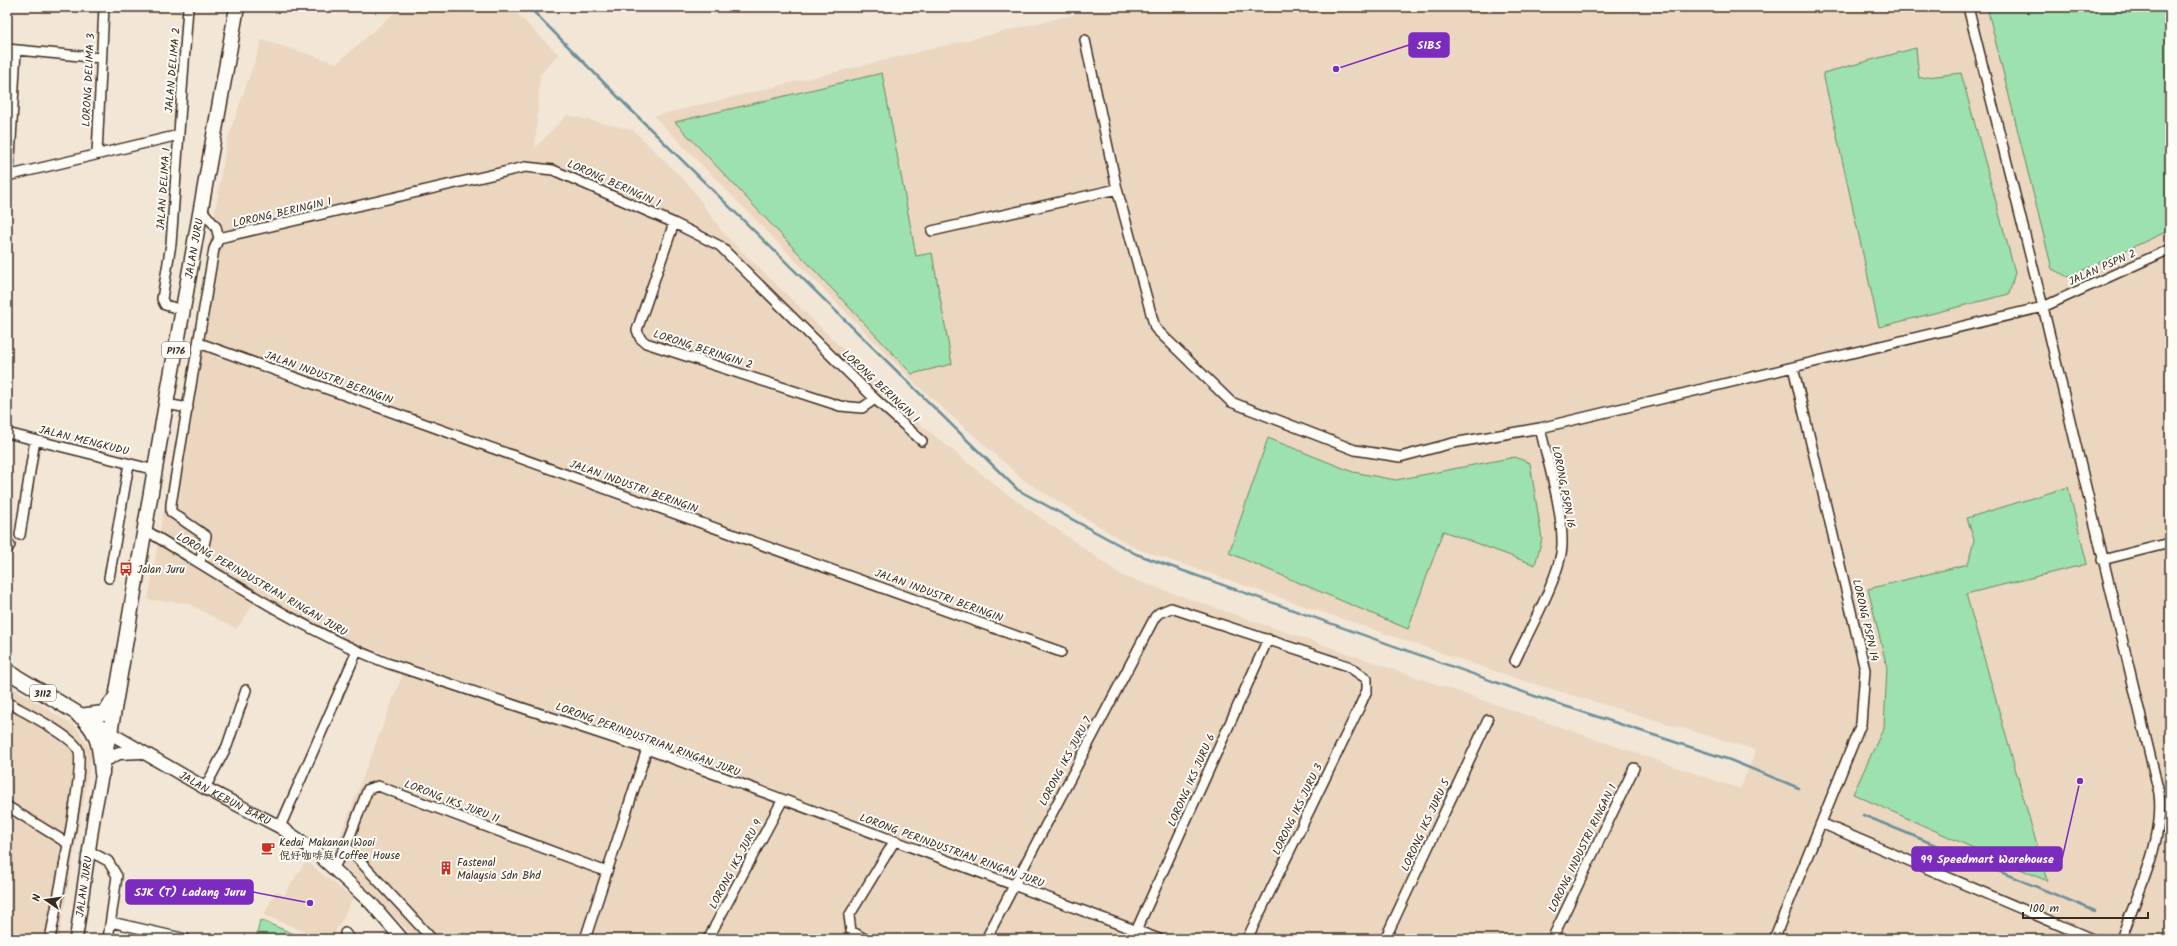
<svg xmlns="http://www.w3.org/2000/svg" width="2177" height="946" font-family="Kalam,'LXGW WenKai TC',sans-serif">
  <style>
    .built { fill: #ebd6c0 }
    .green { fill: #9ce1ae; stroke: #6c8666 }
    .lines { fill: none; stroke-linecap: round; stroke-linejoin: round }
    .stream { stroke: #6a8f98; stroke-width: 2.5 }
    .street-casing { stroke: #3b2a1e; stroke-width: 12 }
    .secondary-casing { stroke: #3b2a1e; stroke-width: 15 }
    .primary-casing { stroke: #3b2a1e; stroke-width: 17 }
    .street { stroke: #fdfcf7; stroke-width: 9 }
    .secondary { stroke: #fdfcf7; stroke-width: 12 }
    .primary { stroke: #fdfcf7; stroke-width: 14 }
    .labels { text-anchor: middle; stroke-width: 4; stroke-linejoin: round; paint-order: stroke }
    .shield { fill: #fdfcf7; stroke: #75695f; stroke-width: 1 }
    .shield-label { font-size: 10px; font-weight: bold; fill: #3b2a1e }
    .street-label { font-size: 11px; fill: #3b2a1e; stroke: #fdfcf7 }
    .poi-label { font-size: 11px; fill: #3b2a1e; stroke: #fdfcf7; text-anchor: start }
    .leader { fill: none; stroke: #7b2cbf; stroke-width: 1.5 }
    .callout-dot { fill: #7b2cbf; stroke: #fdfcf7; stroke-width: 1.5 }
    .callout { fill: #7b2cbf; stroke: #7b2cbf; stroke-width: 1.5 }
    .callout-label { font-size: 12px; text-anchor: middle; font-weight: bold; fill: #fff }
  </style>
  <rect width="100%" height="100%" fill="#f2e6d7"/>
  <filter id="ink" filterUnits="userSpaceOnUse"><feTurbulence type="fractalNoise" baseFrequency=".025" numOctaves="2"/><feDisplacementMap in="SourceGraphic" scale="8" xChannelSelector="R" yChannelSelector="G"/><feConvolveMatrix kernelMatrix="1 2 1 2 8 2 1 2 1" color-interpolation-filters="sRGB"/></filter>
  <g filter="url(#ink)">
    <path class="built" d="M401 7H510L558 54 540 75 535 148 567 115 633 130 690 186 723 233 921 425 1004 492 1123 576 1740 789 1756 750 1518 679 1135 548 1025 481 918 386 654 116 1105 7H2170V939H416L333 855 407 663 255 602 236 629 187 603 148 600 227 141 262 40 337 63Z
      M7 684 76 727 92 752 59 939H7Z
      M306 861 353 898 332 939H324L264 915 276 891 284 895Z"/>
    <path class="green" d="M1987 7H2170V230L2068 277 2052 269Z
      M1916 48 1919 78 1961 73 2015 272 2009 294 1879 327 1823 73Z
      M882 73 916 256 932 253 952 364 912 374 675 122Z
      M1268 438 1353 472 1396 480 1515 457 1530 463 1542 539 1535 565 1443 531 1408 629 1229 553Z
      M2068 487 2087 564 1966 594 2047 881 1853 794 1884 727 1887 668 1868 589 1968 564 1974 540 1967 518Z
      M260 920 306 939H256Z"/>
    <g class="lines">
      <path class="stream" d="M529 7 629 108 1018 490 1136 554 1540 698 1730 760 1799 788
        M1863 815 2095 911
        M2155 935 2165 939"/>
      <g class="street-casing">
        <path id="street" d="M1968 7 2043 307 2159 793C2165 840 2137 895 2121 939
          M1085 40 1117 189 1155 328 1231 402 1355 450 1400 457 1453 443 1540 428 2043 307 2170 249
          M7 49 101 58
          M97 154 104 7
          M7 176 179 135
          M9 176 16 50
          M202 210 216 227 219 238
          M674 223 637 330 640 338 646 343 840 406 862 408 875 399
          M932 231 1117 189
          M219 238 525 167 553 170 674 223 720 246 875 399 922 441
          M183 310 165 305 162 299 171 244 188 7
          M199 343 1061 652
          M166 404 188 408
          M7 433 155 470
          M145 530C224 577 301 630 387 663L647 749 1159 939
          M20 535 35 440
          M7 550 10 545
          M2102 560 2170 543
          M200 563 206 536 171 512V504L214 249 219 238
          M109 578 129 464
          M1515 661C1528 632 1561 575 1562 545 1563 510 1548 463 1540 428
          M7 702C22 711 71 735 78 749 86 763 55 913 50 939
          M205 788 227 746 246 690
          M7 806 67 843
          M1821 823 2092 939
          M280 827 357 651
          M346 846 432 939
          M89 851 108 861 117 876 108 939
          M334 867 346 846 368 789 378 786 607 872
          M111 922 186 939
          M1136 931 1268 639
          M345 933 350 939
          M585 939 647 749
          M708 939 782 801
          M865 939 851 931 849 916 894 842
          M986 939 1155 617 1159 613 1171 608 1348 666 1367 679V690L1359 708 1247 939
          M1385 939 1488 720
          M1552 939 1634 768
          M1774 939 1861 724 1865 670 1793 367"/>
      </g>
      <g class="secondary-casing">
        <g id="secondary">
          <path d="M104 761 119 753 141 752"/>
          <path id="s1" d="M76 939 94 816 110 733 205 788 280 827 311 848 371 903 402 939"/>
        </g>
      </g>
      <g class="primary-casing">
        <g id="primary">
          <path id="s2" d="M7 671 110 733 166 404 237 7"/>
          <path d="M79 716 104 713 115 698"/>
          <path d="M85 721C100 735 100 754 102 773"/>
        </g>
      </g>
      <use href="#street" class="street"/>
      <use href="#secondary" class="secondary"/>
      <use href="#primary" class="primary"/>
    </g>
  </g>
  <defs>
    <g id="bus-bare" transform="scale(1.08)"><path d="M-5-6H5V4H4V6H2V4H-2V6H-4V4H-5ZM-3.5-4V0h7V-4ZM-3.5 1.2v1.5H-2V1.2ZM2 1.2v1.5H3.5V1.2Z" fill="#c8321e" stroke="#fdfcf7" stroke-width="2.5" paint-order="stroke"/></g>
    <g id="cafe-bare" transform="scale(1.08)"><path d="M-5.5-4.5H6V0H3Q3 3.5 0 3.5H-2.5Q-5.5 3.5-5.5 0ZM3-3.2v2h1.7v-2ZM-6 4.5H4V6H-6Z" fill="#c8321e" stroke="#fdfcf7" stroke-width="2.5" paint-order="stroke"/></g>
    <g id="building-bare" transform="scale(1.08)"><path d="M-4-6H4V6H1V3H-1V6H-4ZM-2.5-4.3h1.7v1.8h-1.7ZM.8-4.3h1.7v1.8H.8ZM-2.5-1h1.7V.8h-1.7ZM.8-1h1.7V.8H.8Z" fill="#c8321e" stroke="#fdfcf7" stroke-width="2.5" paint-order="stroke"/></g>
  </defs>
  <g fill-rule="evenodd">
    <use href="#bus-bare" x="126" y="569"/>
    <use href="#cafe-bare" x="268" y="848"/>
    <use href="#building-bare" x="446" y="868"/>
  </g>
  <g class="labels">
    <g class="shield">
      <rect x="162" y="342" width="28" height="16" rx="3"/>
      <rect x="30" y="685" width="26" height="16" rx="3"/>
    </g>
    <g class="shield-label">
      <text x="176" y="354">P176</text>
      <text x="43" y="697">3112</text>
    </g>
    <g class="street-label">
      <text transform="translate(172 70) rotate(-85)" y="4">JALAN DELIMA 2</text>
      <text transform="translate(88 80) rotate(-87)" y="4">LORONG DELIMA 3</text>
      <text transform="translate(614 183) rotate(24)" y="4">LORONG BERINGIN 1</text>
      <text transform="translate(163 189) rotate(-86)" y="4">JALAN DELIMA 1</text>
      <text transform="translate(282 212) rotate(-13)" y="4">LORONG BERINGIN 1</text>
      <text dy="4" stroke="none"><textPath href="#s2" startOffset="612">JALAN JURU</textPath></text>
      <text transform="translate(2102 267) rotate(-24)" y="4">JALAN PSPN 2</text>
      <text transform="translate(703 349) rotate(18)" y="4">LORONG BERINGIN 2</text>
      <text transform="translate(329 377) rotate(20)" y="4">JALAN INDUSTRI BERINGIN</text>
      <text transform="translate(881 386) rotate(43)" y="4">LORONG BERINGIN 1</text>
      <text transform="translate(84 440) rotate(14)" y="4">JALAN MENGKUDU</text>
      <text transform="translate(634 486) rotate(20)" y="4">JALAN INDUSTRI BERINGIN</text>
      <text transform="translate(1564 487) rotate(79)" y="4">LORONG PSPN 16</text>
      <text transform="translate(262 584) rotate(30)" y="4">LORONG PERINDUSTRIAN RINGAN JURU</text>
      <text transform="translate(939 595) rotate(20)" y="4">JALAN INDUSTRI BERINGIN</text>
      <text transform="translate(1866 620) rotate(77)" y="4">LORONG PSPN 14</text>
      <text transform="translate(648 739) rotate(20)" y="4">LORONG PERINDUSTRIAN RINGAN JURU</text>
      <text transform="translate(1065 761) rotate(-62)" y="4">LORONG IKS JURU 7</text>
      <text transform="translate(1191 780) rotate(-66)" y="4">LORONG IKS JURU 6</text>
      <text dy="4" stroke="none"><textPath href="#s1" startOffset="341">JALAN KEBUN BARU</textPath></text>
      <text transform="translate(452 801) rotate(21)" y="4">LORONG IKS JURU 11</text>
      <text transform="translate(1297 809) rotate(-64)" y="4">LORONG IKS JURU 3</text>
      <text transform="translate(1425 825) rotate(-65)" y="4">LORONG IKS JURU 5</text>
      <text transform="translate(1582 848) rotate(-64)" y="4">LORONG INDUSTRI RINGAN 1</text>
      <text transform="translate(952 850) rotate(20)" y="4">LORONG PERINDUSTRIAN RINGAN JURU</text>
      <text transform="translate(735 864) rotate(-62)" y="4">LORONG IKS JURU 9</text>
      <text dy="4" stroke="none"><textPath href="#s1" startOffset="53">JALAN JURU</textPath></text>
    </g>
    <g class="poi-label">
      <text x="137" y="573">Jalan Juru</text>
      <text x="279" y="846">Kedai Makanan Wooi<tspan x="279" dy="13">倪好咖啡庭 Coffee House</tspan></text>
      <text x="457" y="866">Fastenal<tspan x="457" dy="13">Malaysia Sdn Bhd</tspan></text>
    </g>
  </g>
  <path class="leader" d="M1336 69L1409 45M2080 781L2062 859M310 903L253 892"/>
  <g class="callout-dot">
    <circle cx="1336" cy="69" r="4"/>
    <circle cx="2080" cy="781" r="4"/>
    <circle cx="310" cy="903" r="4"/>
  </g>
  <g class="callout">
    <rect x="1409" y="33" width="40" height="24" rx="4"/>
    <rect x="1912" y="847" width="150" height="24" rx="4"/>
    <rect x="126" y="880" width="127" height="24" rx="4"/>
  </g>
  <g class="callout-label">
    <text x="1429" y="49">SIBS</text>
    <text x="1987" y="863">99 Speedmart Warehouse</text>
    <text x="190" y="896">SJK (T) Ladang Juru</text>
  </g>
  <rect width="2177" height="946" fill="none" stroke="#fdfcf7" stroke-width="24"/>
  <rect x="12" y="12" width="2153" height="922" fill="none" stroke="#3b2a1e" stroke-width="1.5" filter="url(#ink)"/>
  <g transform="translate(46 900) rotate(283)" stroke="#fdfcf7" stroke-width="3" paint-order="stroke">
  <path d="M0-3L7 15L0 10L-7 15Z" fill="#3b2a1e"/>
  <text y="-6" font-size="11" font-weight="bold" text-anchor="middle" fill="#3b2a1e">N</text>
  </g>
  <path d="M2023 912v6h125v-6" fill="none" stroke="#3b2a1e" stroke-width="2"/>
  <text x="2029" y="912" font-size="12" fill="#3b2a1e" stroke="#fdfcf7" stroke-width="3" paint-order="stroke">100 m</text>
</svg>
